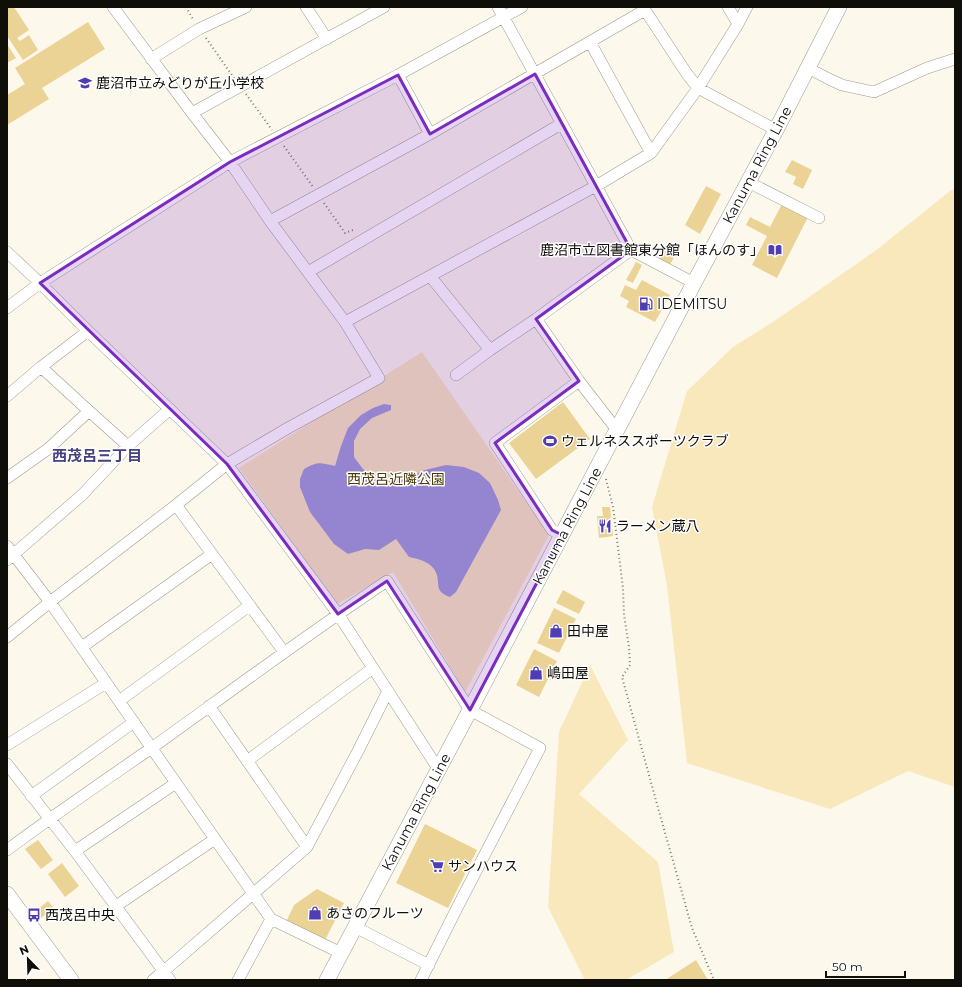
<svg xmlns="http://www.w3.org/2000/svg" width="962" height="987" font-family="Montserrat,'Noto Sans JP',sans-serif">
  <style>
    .green { fill: #f9e8bc }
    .water { fill: #9b9bd5 }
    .building { fill: #ebd395 }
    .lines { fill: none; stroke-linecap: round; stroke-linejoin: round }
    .street-casing { stroke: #9f9a8f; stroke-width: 12 }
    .secondary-casing { stroke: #9f9a8f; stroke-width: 16 }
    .path { stroke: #7d7a72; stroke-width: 2; stroke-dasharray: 1 3; stroke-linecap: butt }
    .street { stroke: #fff; stroke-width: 11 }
    .secondary { stroke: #fff; stroke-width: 15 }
    .marked { fill: #7b2cbf; fill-opacity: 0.2; stroke: #7b2cbf; stroke-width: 3; stroke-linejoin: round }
    .labels { text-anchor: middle; stroke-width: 3; stroke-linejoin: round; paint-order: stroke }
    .poi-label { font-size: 14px; fill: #0f0e09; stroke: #fff; text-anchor: start }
    .street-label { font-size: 14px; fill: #0f0e09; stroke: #fff }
    .park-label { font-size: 14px; fill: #4b3a07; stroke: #fff }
    .neighbourhood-label { font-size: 15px; font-weight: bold; fill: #46427f; stroke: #fff }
  </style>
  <rect width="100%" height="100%" fill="#fdf8ec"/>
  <path class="green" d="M955 189V787L908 771 830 809 687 763 667 586 652 507 687 391 733 347 776 320 875 251 950 191Z
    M422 352 549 535 465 692 393 572 337 604 239 468Z
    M590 665 628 740 579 794 658 862 674 952 626 980H585L548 907 559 732Z"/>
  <path class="water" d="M384 404 391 405V410L372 418 360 429 354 441V457L363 469 376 479 394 482 407 478 425 470 446 465 464 467 479 473 490 483 498 500 501 510 456 592 450 597C431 590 443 582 434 569 428 561 418 559 409 557L396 539 379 550 365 549 348 554 334 544 310 512 300 487V479L304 469C319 461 319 463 335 466L341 446 348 428 361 415 373 408Z"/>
  <path class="building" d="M7 7H14L29 30 17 38 20 41 29 35 38 50 23 60 7 36Z
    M88 22 105 49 42 88 49 99 7 125V95L25 84 15 68Z
    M7 44 16 58 7 63Z
    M792 160 812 170 803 189 793 184 796 177 785 172Z
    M706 186 721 194 700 234 685 225Z
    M782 204 808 217 777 278 752 265 767 236 746 225 750 217 770 227Z
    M665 245 677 251 670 265 658 260Z
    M636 262 642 265 633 283 626 280Z
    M642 280 670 295 655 322 626 307 629 301 620 296 625 285 636 290Z
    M563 402 590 439 536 479 509 443Z
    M602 507H610L613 536 599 538 597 516H603Z
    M563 590 585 602 579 614 556 603Z
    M554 608 576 619 559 653 537 643Z
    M534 649 557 661 539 697 516 685Z
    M425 824 477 850 448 908 396 883Z
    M38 840 53 860 41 869 25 849Z
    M62 863 79 886 65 897 48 874Z
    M317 889 344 903 325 940 287 920 294 905Z
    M48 901 54 908 41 918 35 911Z
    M696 960 708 980H665Z"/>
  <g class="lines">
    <g class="street-casing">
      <path id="street" d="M306 7 327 39
        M498 7 631 250 694 283
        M643 7 687 74 698 88 776 130
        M728 7 738 24
        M590 42 651 153
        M151 59 199 29 246 7
        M808 68 829 79 842 85 874 92 927 68 955 59
        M398 75 430 134
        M192 113 384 7
        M748 182 819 218
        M270 221 430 134 645 10
        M7 252 40 283 88 331 227 464 338 614 439 770
        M308 272 561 124
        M430 276 490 350
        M7 308 40 283 230 162 398 75 522 7
        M536 319 579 381 617 430
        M345 322 596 186 651 153 698 88 738 24 747 7
        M41 367 89 411 128 446
        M456 375 490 350 536 319 631 250
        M7 396 41 367 88 331
        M7 478 48 449 89 411
        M176 505 284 652
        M562 535 552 530 495 443 579 381
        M7 546 50 602 215 839 271 919 341 953
        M7 560 82 495 128 446 170 409
        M7 637 50 602 176 505 227 464 288 428 379 378 345 322 270 221 230 162 192 113 113 7
        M82 647 212 554
        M119 701 249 606
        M209 706 307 847
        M7 745 106 683
        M247 761 373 668
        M7 764 75 851 170 980
        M31 796 134 722
        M7 850C55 814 104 781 153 747 231 691 308 634 387 581L470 710 540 748 457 908 421 980
        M75 851 176 783
        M116 906 215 839
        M355 927 429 965
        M153 980 164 971 307 847 358 751 388 691
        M238 980 271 919"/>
    </g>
    <g class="secondary-casing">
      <path id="secondary" d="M7 894 71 980
        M327 980 470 710 694 283 776 130 839 7"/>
    </g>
    <path class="path" d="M186 7 194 21
      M206 38 234 78
      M246 94 272 130
      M284 146 313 187
      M324 203 345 233 353 230 355 232
      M606 479 613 507 623 588 624 615 629 647 630 665 622 677 660 815 692 928 714 980"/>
    <use href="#street" class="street"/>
    <use href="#secondary" class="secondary"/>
  </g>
  <path class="marked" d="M535 74 631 250 536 319 579 381 495 443 552 530 562 535 470 710 387 581 338 614 227 464 40 283 230 162 398 75 430 134Z"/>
  <defs>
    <g id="school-bare" transform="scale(1.08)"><path d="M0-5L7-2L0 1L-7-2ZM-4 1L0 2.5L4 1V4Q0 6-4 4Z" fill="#503db4" stroke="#fff" stroke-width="2.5" paint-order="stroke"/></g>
    <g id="library-bare" transform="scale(1.08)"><path d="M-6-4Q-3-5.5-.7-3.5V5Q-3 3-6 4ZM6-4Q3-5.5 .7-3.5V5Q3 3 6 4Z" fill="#503db4" stroke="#fff" stroke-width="2.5" paint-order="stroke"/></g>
    <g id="fuel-bare" transform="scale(1.08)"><path d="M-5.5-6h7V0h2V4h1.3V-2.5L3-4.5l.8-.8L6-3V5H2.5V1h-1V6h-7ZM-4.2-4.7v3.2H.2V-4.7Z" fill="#503db4" stroke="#fff" stroke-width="2.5" paint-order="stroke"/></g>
    <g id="stadium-bare" transform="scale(1.08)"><path d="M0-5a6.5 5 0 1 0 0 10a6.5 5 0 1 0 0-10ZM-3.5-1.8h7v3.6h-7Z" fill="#503db4" stroke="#fff" stroke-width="2.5" paint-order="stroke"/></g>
    <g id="restaurant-bare" transform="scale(1.08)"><path d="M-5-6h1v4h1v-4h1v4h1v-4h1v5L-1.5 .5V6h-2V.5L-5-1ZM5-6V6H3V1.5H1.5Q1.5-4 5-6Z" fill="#503db4" stroke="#fff" stroke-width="2.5" paint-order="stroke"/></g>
    <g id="shop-bare" transform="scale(1.08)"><path d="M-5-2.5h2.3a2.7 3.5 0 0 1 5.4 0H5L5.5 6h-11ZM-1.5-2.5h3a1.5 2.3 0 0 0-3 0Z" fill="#503db4" stroke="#fff" stroke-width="2.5" paint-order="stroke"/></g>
    <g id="supermarket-bare" transform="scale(1.08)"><path d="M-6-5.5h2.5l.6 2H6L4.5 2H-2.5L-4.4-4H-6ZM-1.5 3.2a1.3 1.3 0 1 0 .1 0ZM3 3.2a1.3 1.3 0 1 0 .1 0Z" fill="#503db4" stroke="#fff" stroke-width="2.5" paint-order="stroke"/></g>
    <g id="bus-bare" transform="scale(1.08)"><path d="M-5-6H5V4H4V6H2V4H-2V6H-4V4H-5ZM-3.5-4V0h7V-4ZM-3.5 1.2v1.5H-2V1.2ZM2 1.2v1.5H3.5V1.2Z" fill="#503db4" stroke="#fff" stroke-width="2.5" paint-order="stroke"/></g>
  </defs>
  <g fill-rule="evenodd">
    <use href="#school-bare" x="85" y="83"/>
    <use href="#library-bare" x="775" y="250"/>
    <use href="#fuel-bare" x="646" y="304"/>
    <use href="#stadium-bare" x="550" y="441"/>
    <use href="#restaurant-bare" x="605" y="526"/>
    <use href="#shop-bare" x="556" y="631"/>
    <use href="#shop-bare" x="536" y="673"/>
    <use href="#supermarket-bare" x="437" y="866"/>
    <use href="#shop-bare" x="315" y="913"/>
    <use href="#bus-bare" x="34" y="915"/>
  </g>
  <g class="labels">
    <g class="poi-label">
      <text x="96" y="88">鹿沼市立みどりが丘小学校</text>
      <text x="764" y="255" text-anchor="end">鹿沼市立図書館東分館「ほんのす」</text>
      <text x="657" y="309">IDEMITSU</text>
      <text x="561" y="446">ウェルネススポーツクラブ</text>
      <text x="616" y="531">ラーメン蔵八</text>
      <text x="567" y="636">田中屋</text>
      <text x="547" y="678">嶋田屋</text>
      <text x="448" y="871">サンハウス</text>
      <text x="326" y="918">あさのフルーツ</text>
      <text x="45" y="920">西茂呂中央</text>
    </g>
    <g class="street-label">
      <text transform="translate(757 165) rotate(-62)" y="5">Kanuma Ring Line</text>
      <text transform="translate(567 526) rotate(-62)" y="5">Kanuma Ring Line</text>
      <text transform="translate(416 812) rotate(-62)" y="5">Kanuma Ring Line</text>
    </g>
    <g class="park-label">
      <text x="396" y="484">西茂呂近隣公園</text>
    </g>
    <g class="neighbourhood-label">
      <text x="97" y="461">西茂呂三丁目</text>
    </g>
  </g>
  <rect width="962" height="987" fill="none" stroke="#0f0e09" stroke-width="16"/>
  <g transform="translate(28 959) rotate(337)" stroke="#ffffff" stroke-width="3" paint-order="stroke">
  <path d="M0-3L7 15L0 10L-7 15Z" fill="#0f0e09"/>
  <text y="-6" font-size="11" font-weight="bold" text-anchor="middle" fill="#0f0e09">N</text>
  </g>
  <path d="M826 971v6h79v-6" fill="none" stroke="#0f0e09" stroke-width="2"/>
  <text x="832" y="971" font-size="12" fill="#0f0e09" stroke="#ffffff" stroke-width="3" paint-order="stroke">50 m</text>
</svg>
